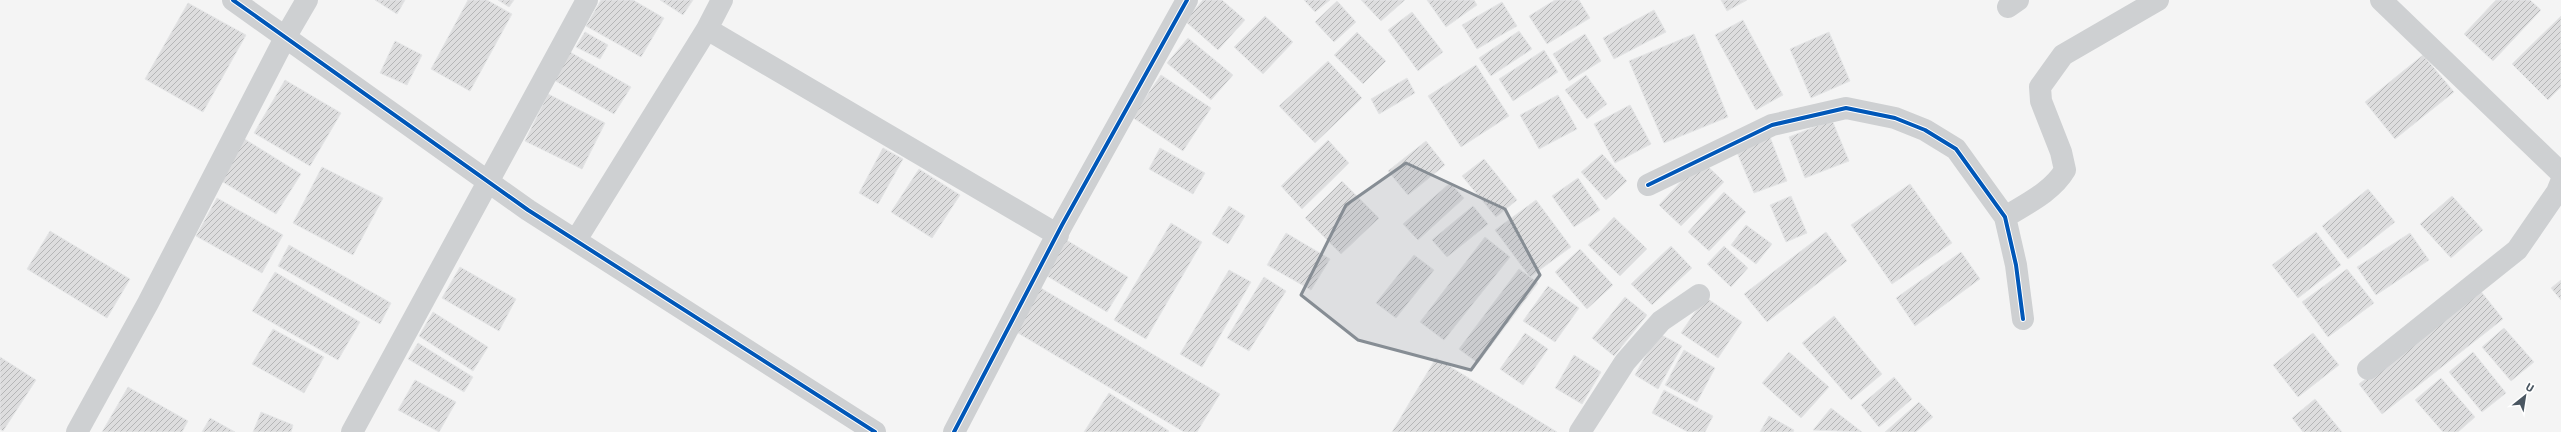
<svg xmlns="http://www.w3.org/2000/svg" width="2561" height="432" font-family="Signika,sans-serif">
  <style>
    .building { fill: url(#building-hatch); stroke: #e5e6e7 }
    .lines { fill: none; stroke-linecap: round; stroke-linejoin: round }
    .street { stroke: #ced0d2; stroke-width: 22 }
    .cycleway-casing { stroke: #fff; stroke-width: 6 }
    .cycleway { stroke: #0057b8; stroke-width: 4 }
    .marked { fill: #868d94; fill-opacity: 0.2; stroke: #868d94; stroke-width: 3; stroke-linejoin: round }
  </style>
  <defs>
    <pattern id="building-hatch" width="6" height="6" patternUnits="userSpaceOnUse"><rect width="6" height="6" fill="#ddddde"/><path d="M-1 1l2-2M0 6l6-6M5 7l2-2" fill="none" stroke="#b5b6b7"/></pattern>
  </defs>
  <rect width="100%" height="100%" fill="#f4f4f4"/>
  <path class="building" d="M375 0H405L397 14Z
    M468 0H487L512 14 470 91 431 69Z
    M498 0H514L509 7Z
    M601 0H633L664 18 641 57 586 26Z
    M660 0H693L683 15Z
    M1203 0H1222L1245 20 1218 50 1185 21Z
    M1304 0H1330L1315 12Z
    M1361 0H1405L1381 21Z
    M1427 0H1474L1477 5 1446 27Z
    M1555 0H1579L1590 18 1547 44 1529 16Z
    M1721 0H1747L1727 11Z
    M2496 0H2530L2541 10 2493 61 2464 34Z
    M1337 1 1356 22 1334 42 1315 22Z
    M1502 2 1517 26 1477 49 1462 25Z
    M188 3 246 35 203 112 145 79Z
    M1654 10 1666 32 1614 59 1603 38Z
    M1412 12 1443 52 1418 71 1388 30Z
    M1265 16 1293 42 1263 74 1234 47Z
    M2561 16V87L2548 100 2512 64Z
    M1743 20 1783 95 1756 110 1715 35Z
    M1519 31 1532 49 1491 76 1479 58Z
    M585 32 608 45 600 59 576 47Z
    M1357 32 1386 61 1363 84 1334 55Z
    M1829 32 1850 81 1811 98 1790 49Z
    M1585 34 1601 61 1569 81 1553 54Z
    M1694 34 1728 117 1664 143 1629 61Z
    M1188 38 1233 75 1211 100 1167 63Z
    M395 41 422 55 407 85 380 73Z
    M1544 50 1558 72 1513 101 1499 79Z
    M570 52 631 87 614 114 554 80Z
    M2423 55 2454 92 2395 139 2365 102Z
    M1328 61 1362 98 1315 143 1279 106Z
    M1476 65 1509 116 1461 147 1428 96Z
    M1161 75 1211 108 1183 151 1132 117Z
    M1586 75 1607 104 1587 119 1565 90Z
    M1407 78 1415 93 1379 114 1371 99Z
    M285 80 341 113 310 166 254 133Z
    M548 94 605 123 582 169 525 141Z
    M1558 95 1577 129 1539 149 1520 115Z
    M1630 105 1651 144 1615 163 1594 124Z
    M1832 120 1849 161 1805 178 1789 137Z
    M1770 137 1787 181 1754 193 1736 150Z
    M243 138 301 174 276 214 218 179Z
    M1328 140 1349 163 1302 209 1281 186Z
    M1426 141 1445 165 1408 195 1388 171Z
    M883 148 903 159 878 204 859 193Z
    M1160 148 1205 173 1193 194 1149 169Z
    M1602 154 1627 181 1606 200 1581 172Z
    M1484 159 1517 200 1496 217 1462 176Z
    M1701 160 1724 182 1681 226 1659 205Z
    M322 167 383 198 353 255 293 223Z
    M919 169 960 195 932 238 891 212Z
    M1578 178 1600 210 1574 227 1552 196Z
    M1342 181 1379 218 1341 254 1305 218Z
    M1450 183 1464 198 1418 240 1403 224Z
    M1910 184 1952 243 1892 284 1851 225Z
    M2368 189 2395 222 2348 259 2322 226Z
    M1724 192 1746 212 1709 251 1688 232Z
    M1791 196 1807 233 1786 242 1770 205Z
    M2452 196 2483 230 2451 258 2420 224Z
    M217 198 283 235 262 273 196 236Z
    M1536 200 1571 247 1530 277 1495 230Z
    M1229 206 1245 216 1228 244 1212 234Z
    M1473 206 1488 224 1447 257 1432 240Z
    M1614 217 1647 249 1620 276 1588 245Z
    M1171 223 1202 242 1146 339 1114 320Z
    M1746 225 1772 244 1756 264 1731 245Z
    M50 231 130 279 107 318 27 269Z
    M1826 232 1847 261 1767 322 1744 294Z
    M2316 232 2341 265 2298 298 2272 265Z
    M1286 233 1330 259 1311 290 1267 265Z
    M2410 233 2429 260 2376 295 2357 267Z
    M1485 237 1510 257 1444 340 1420 322Z
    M1063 238 1128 277 1107 312 1042 273Z
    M289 245 391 303 380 324 278 266Z
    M1671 246 1692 268 1652 305 1631 284Z
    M1724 246 1748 268 1731 287 1707 264Z
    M1580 249 1613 285 1587 309 1555 272Z
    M1961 252 1980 279 1915 326 1896 298Z
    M1414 255 1434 270 1396 318 1376 303Z
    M460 267 516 299 499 331 442 298Z
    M1519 269 1538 283 1478 363 1459 349Z
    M2347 269 2374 303 2328 337 2302 302Z
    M1229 270 1251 282 1202 367 1180 354Z
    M275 272 360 322 338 360 252 311Z
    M1264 277 1286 291 1249 351 1227 338Z
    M2561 280V300L2551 288Z
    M1548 286 1579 308 1555 342 1523 321Z
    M1039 287 1220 394 1197 432H1184L1013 330Z
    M2479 289 2503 319 2382 414 2359 384Z
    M1625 297 1647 315 1614 356 1592 338Z
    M1705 297 1742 322 1718 358 1681 333Z
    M433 312 488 347 473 371 419 336Z
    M1834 316 1882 374 1851 400 1802 343Z
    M2504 328 2534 362 2511 381 2482 347Z
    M273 329 324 357 304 393 252 364Z
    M1525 333 1548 349 1523 385 1500 369Z
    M1658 333 1682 346 1658 389 1635 375Z
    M2313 333 2339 365 2298 397 2273 365Z
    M418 343 473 377 464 392 408 359Z
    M1684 350 1715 368 1697 402 1665 385Z
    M1789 352 1829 387 1801 418 1762 383Z
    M2473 352 2506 393 2482 412 2449 372Z
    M1574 355 1601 372 1582 404 1555 388Z
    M0 357 36 380 3 431 0 429Z
    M1436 358 1557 432H1392Z
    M1894 377 1912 399 1879 427 1861 405Z
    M2441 378 2475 417 2458 432H2443L2415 400Z
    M415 380 456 402 439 432 398 410Z
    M128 387 188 421 182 432H102Z
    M1664 390 1713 416 1705 432H1688L1652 413Z
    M1109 393 1169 431 1168 432H1084Z
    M2315 399 2342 432H2303L2292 418Z
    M1919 402 1933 417 1916 432H1885Z
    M1831 408 1862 432 1813 430Z
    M261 412 293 425 291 432H253Z
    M1769 416 1794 430 1793 432H1760Z
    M210 418 235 432H202Z"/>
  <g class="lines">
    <path class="street" d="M233 0 528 210 875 432
      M2381 0 2561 173
      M2008 7 2018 0
      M707 29 1058 235
      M1648 185 1772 125 1846 108 1895 118 1925 130 1956 149 2005 217 2016 265 2023 319
      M2005 217C2026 204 2052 192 2065 170L2061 152 2041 101 2040 87 2063 55 2158 0
      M576 240 707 29 722 0
      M2368 369 2517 250 2557 192 2561 182
      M77 432 148 303 286 36 307 0
      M352 432 587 0
      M954 432 1062 225 1187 0
      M1580 432 1625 362 1661 321 1699 295"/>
    <g class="cycleway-casing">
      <path id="cycleway" d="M233 0 528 210 875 432
        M1648 185 1772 125 1846 108 1895 118 1925 130 1956 149 2005 217 2016 265 2023 319
        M954 432 1062 225 1187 0"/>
    </g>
    <use href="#cycleway" class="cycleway"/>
  </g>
  <path class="marked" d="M1406 163 1505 209 1540 275 1471 370 1358 340 1301 295 1346 205Z"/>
  <g transform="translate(2525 396) rotate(30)" stroke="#ffffff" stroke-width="3" paint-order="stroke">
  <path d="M0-3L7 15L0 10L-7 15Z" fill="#4a5661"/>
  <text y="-6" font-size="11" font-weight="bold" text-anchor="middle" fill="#4a5661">U</text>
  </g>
</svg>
